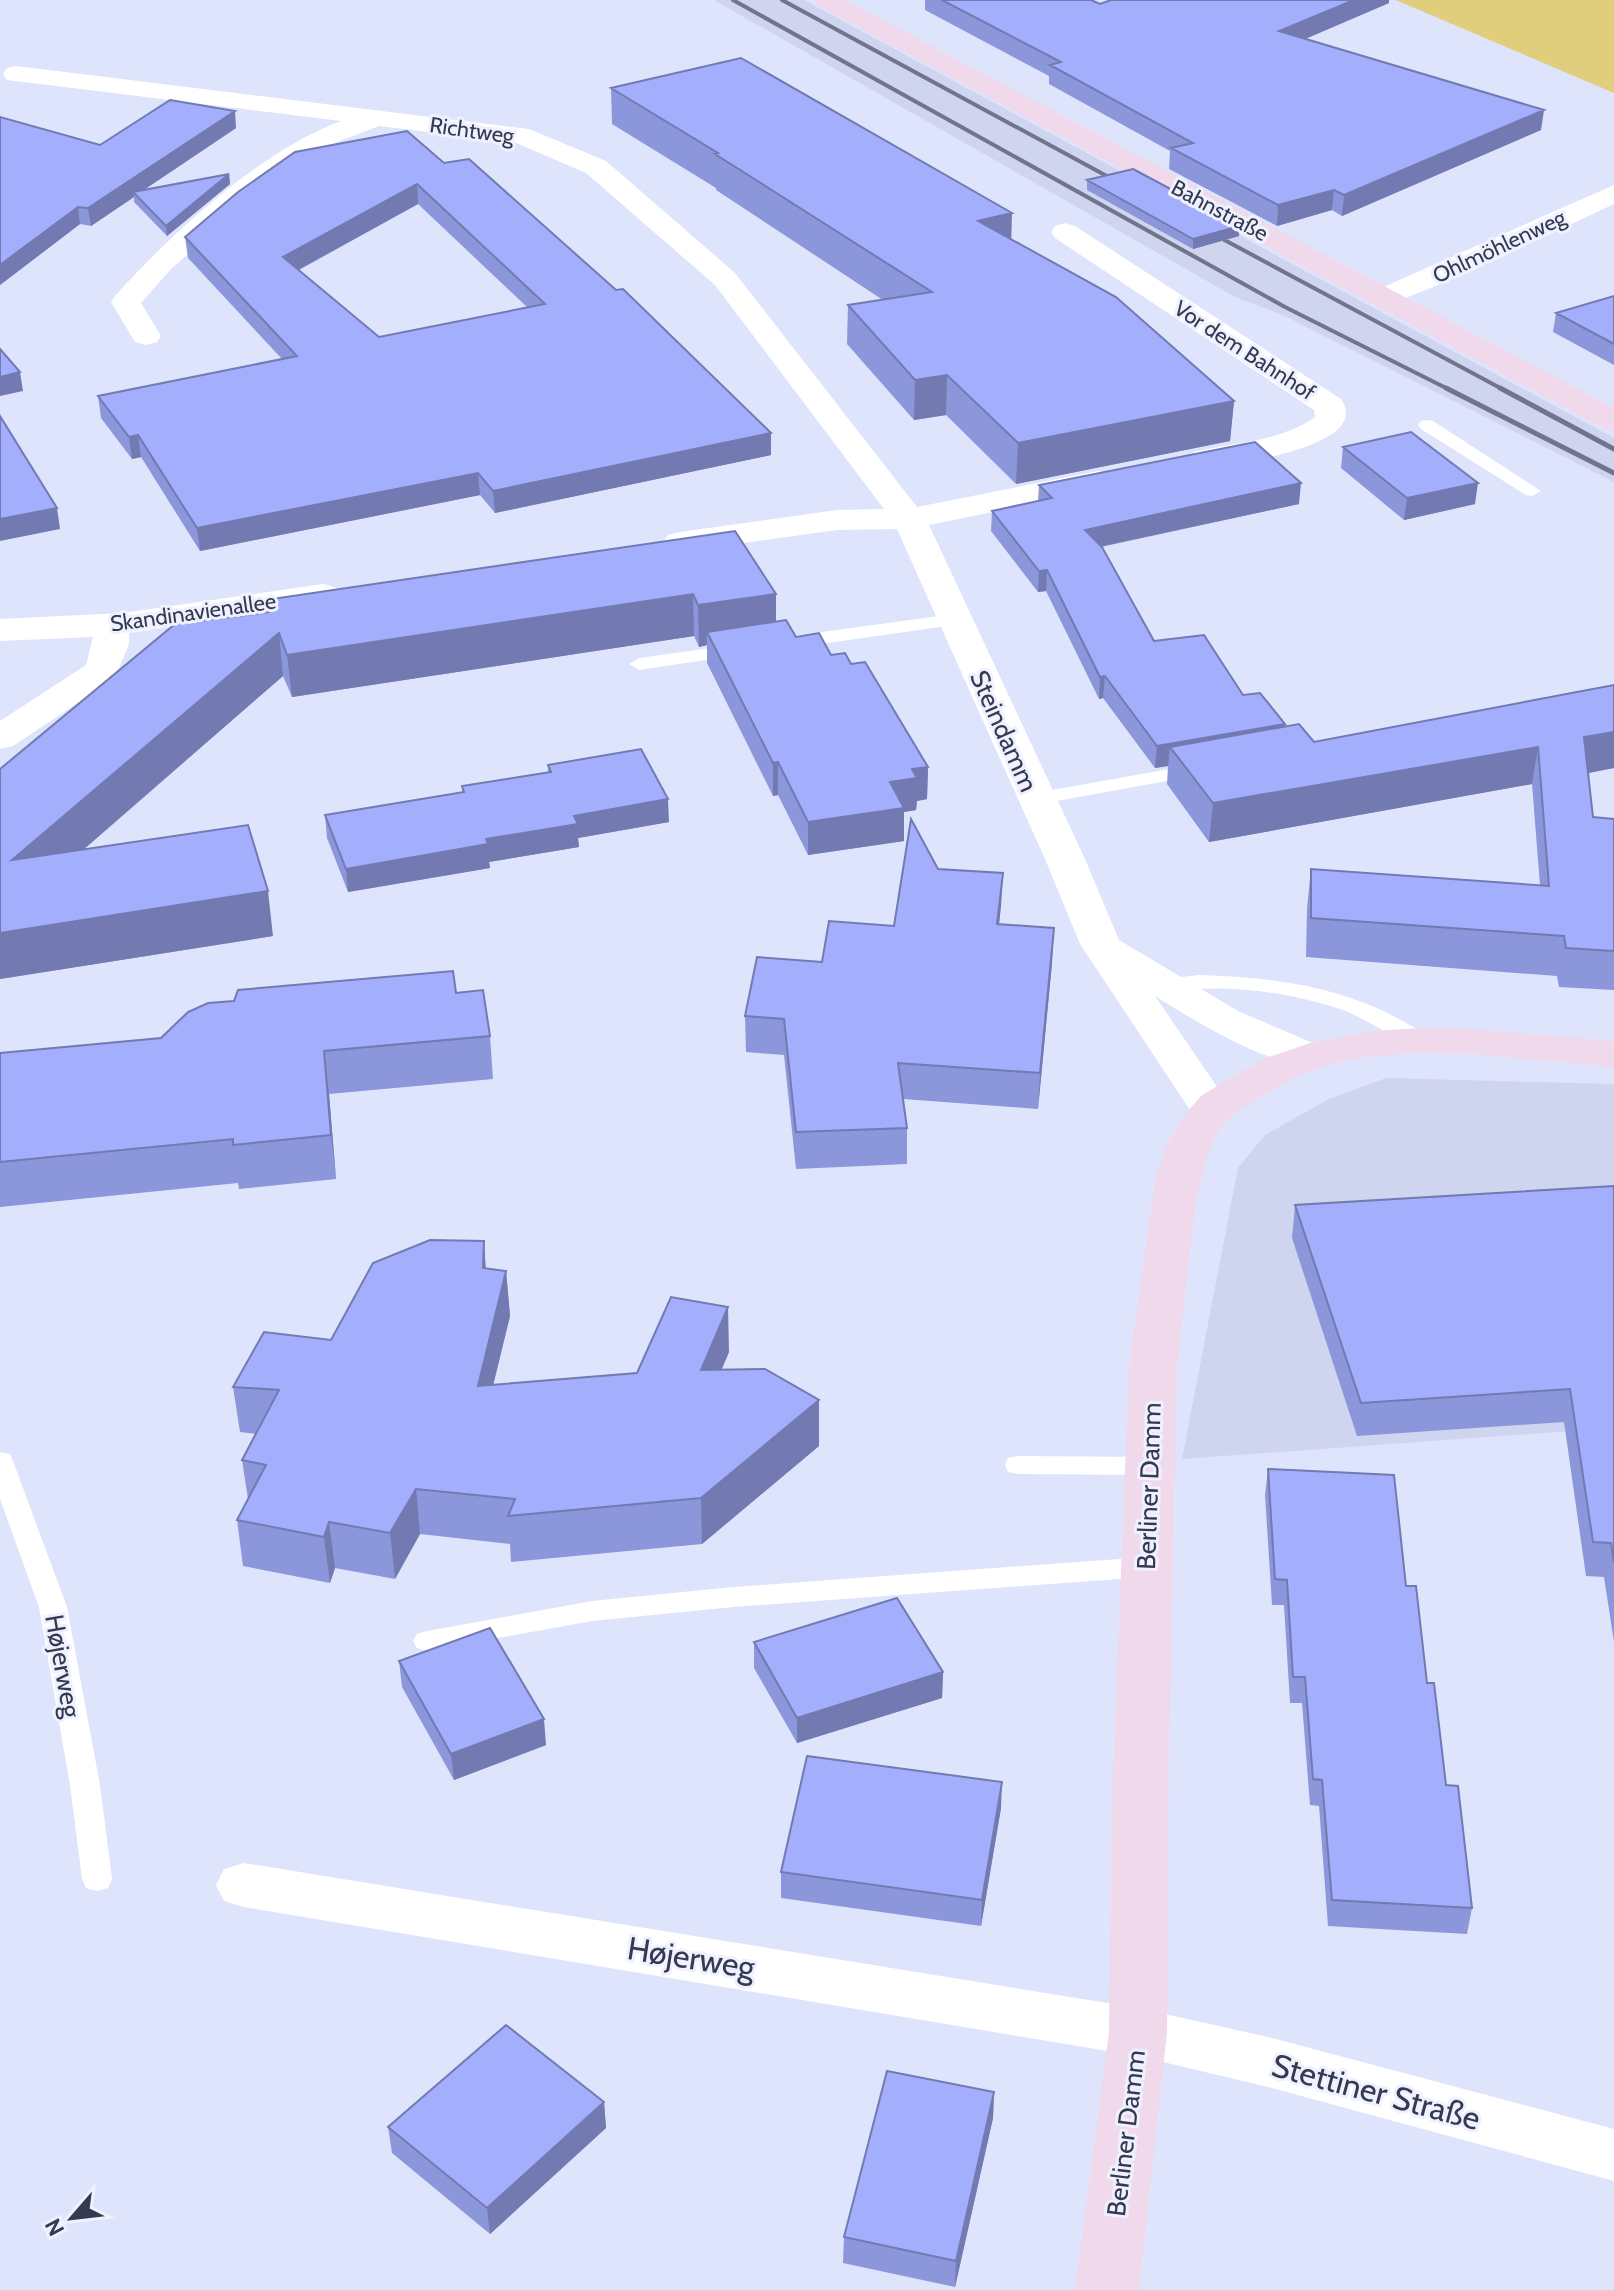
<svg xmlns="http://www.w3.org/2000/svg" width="1614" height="2290" font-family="Cabin,sans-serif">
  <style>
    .built { fill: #cfd4ef }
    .green { fill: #e0ce7d }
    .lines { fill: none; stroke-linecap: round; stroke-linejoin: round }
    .service { fill: #fff; fill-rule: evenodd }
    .minor { fill: #fff; fill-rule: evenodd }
    .secondary { fill: #f0d9ea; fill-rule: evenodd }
    .rail-far1 { stroke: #70748d; stroke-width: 4 }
    .rail { stroke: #70748d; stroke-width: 5 }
    .wall { fill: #8c96da; fill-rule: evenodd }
    .shaded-wall { fill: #727ab1 }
    .building { fill: #a3aefd; stroke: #727ab1; stroke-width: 2; fill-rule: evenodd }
    .labels { text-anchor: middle; stroke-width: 6; stroke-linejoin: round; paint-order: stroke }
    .far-street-label { font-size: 22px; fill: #353951; stroke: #eff2fe }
    .street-label { font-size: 26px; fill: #353951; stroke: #eff2fe }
    .near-street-label { font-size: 32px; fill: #353951; stroke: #eff2fe }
  </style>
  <rect width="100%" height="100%" fill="#dfe4fd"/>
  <path class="built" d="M714 0H804L1614 438V482L1283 315 1235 297Z
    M1386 1078 1614 1084V1428L1182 1459 1238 1168 1265 1135 1329 1099Z"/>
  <path class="green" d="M1395 0H1614V93L1398 1Z"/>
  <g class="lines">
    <path class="service" d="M1427 420 1433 421 1541 491 1532 496 1526 495 1421 429 1418 425 1421 421Z
      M954 614 964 620 961 624 792 648 782 642 792 636Z
      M739 644 749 650 746 654 639 670 629 664 639 658Z
      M1198 764 1208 770 1205 774 1035 805 1025 799 1035 793Z
      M1200 975C1272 977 1346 987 1408 1024 1417 1029 1428 1033 1434 1041L1430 1046C1409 1051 1364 1016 1340 1009 1296 995 1245 986 1198 989 1182 990 1165 1000 1150 996L1147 991C1159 977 1183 977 1200 975Z
      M0 1452 10 1454 13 1461 67 1607 100 1785 112 1879 108 1888 97 1891 86 1888 82 1879 70 1785 39 1607 0 1499Z
      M1018 1456 1150 1457 1160 1459 1163 1466 1160 1473 1150 1475 1018 1474 1008 1472 1005 1465 1008 1458Z
      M1147 1557 1157 1560 1161 1567 1157 1574 1147 1577 733 1607 592 1621 427 1651 417 1648 413 1641 417 1634 427 1631 592 1601 733 1587Z"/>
    <path class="minor" d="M16 66 529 129 606 161 735 273 917 507 1098 471 1110 474 1114 481 1110 488 929 525 1085 859 1119 940 1238 1011 1322 1047 1328 1056 1322 1065C1281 1075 1192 1019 1155 996L1233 1110 1226 1119 1211 1123 1196 1119 1080 944 1045 859 897 529 837 530 680 552 668 549 663 542 668 535 680 532 837 510 884 509 715 285 586 173 514 142 379 126 329 145 238 210 171 269 141 303 161 336 157 342 146 345 135 342 111 302 115 296C173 232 260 151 341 121L7 80 3 74 7 68Z
      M1614 185V204L1461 276 1383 307 1372 304 1368 298 1372 292Z
      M1065 223 1075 226 1341 399C1374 447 1232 464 1205 469L1194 466 1189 459 1194 452C1234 442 1280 442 1315 417L1314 410 1055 238 1051 232 1055 226Z
      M323 584 335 587 340 594 335 601 129 633V644L115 678 13 746 0 749V721L86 665 93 637 0 641V619L122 613Z
      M244 1863 1138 2008 1272 2038 1614 2129V2181L1272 2088 1138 2056 244 1907 224 1901 216 1885 224 1869Z"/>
    <path class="secondary" d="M814 0H845L1614 408V431L1603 428 817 5Z
      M1421 1028 1471 1029 1614 1041V1067L1471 1054 1421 1053 1372 1056 1334 1063 1296 1076 1236 1112 1220 1127 1207 1156 1195 1206 1177 1367 1168 1800 1167 2032 1139 2290H1075L1109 2032 1112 1800 1129 1367 1155 1181 1167 1144 1187 1112 1201 1096 1225 1081 1266 1058 1310 1043 1372 1031Z"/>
    <path class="rail-far1" d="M733 0 1285 307 1450 390
      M782 0 1127 187
      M1204 229 1504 390"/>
    <path class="rail" d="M1446 388 1614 473
      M1500 388 1614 449"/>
  </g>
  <path class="wall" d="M925 0H1091L1100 4 1111 0H1389V3L1305 39 1541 130 1342 216 1332 210 1277 226 1169 169 1170 151 1049 84V76L925 10Z
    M611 88 1011 239 1234 401 1230 441 1016 484 946 415 914 420 847 344 848 305 883 300 716 190V188L612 124Z
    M236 128 144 190 229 174 230 184 167 236 134 202V197L91 226 80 224 0 285 100 145Z
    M407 131 771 455 495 513 480 495 200 551 141 457 132 459 101 418 98 396 282 359 188 258 185 237ZM418 204 527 307 379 337 299 270Z
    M1087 180 1239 236 1193 249 1087 190Z
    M1614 296V365L1553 332 1556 313Z
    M1343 447 1475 504 1404 520 1341 468Z
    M1039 485 1299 504 1101 547 1154 641 1243 695 1285 724V726L1314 742 1614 685V768L1588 773 1593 817 1614 819V990L1559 987 1557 976 1306 957 1307 908 1311 869 1540 885 1532 784 1209 842 1167 784 1168 766 1155 768 1103 698 1099 699 1046 591 1038 592 991 531 992 511 1038 501Z
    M776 594V622L796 637 831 655 851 664 928 767 927 799 917 801 916 810 904 812V841L808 855 778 795 773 796 707 663V645L699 647 694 636 292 697 283 676 83 849 273 936 0 979 175 624 266 612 265 600Z
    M548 765 669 822 578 838 579 847 489 862 490 868 348 892 327 838 325 815 462 792V786L548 772Z
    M938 869 1003 873 999 924 1052 963 1038 1109 903 1099 907 1128V1164L796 1169 784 1055 746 1052 745 1016 822 962 894 926Z
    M456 993 490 1036 493 1079 329 1094 336 1179 239 1189 238 1183 0 1207V1053L161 1038Z
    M1614 1186V1642L1604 1577 1586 1576 1564 1422 1357 1436 1292 1238 1295 1205Z
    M486 1268 506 1271 510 1316 493 1385 637 1373 729 1352 721 1370 819 1400V1446L702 1544 511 1562 510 1544 420 1534 395 1579 335 1568 330 1583 243 1566 237 1520 248 1499 242 1460 256 1434 240 1432 233 1387Z
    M1268 1469 1406 1586 1427 1683 1446 1785 1472 1908 1467 1934 1328 1926 1319 1806 1310 1805 1302 1703H1290L1284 1605H1272L1265 1495Z
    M754 1642 943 1672 942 1698 797 1743 754 1668Z
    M399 1661 546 1745 454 1780 402 1687Z
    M1001 1808 981 1926 781 1898V1872Z
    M994 2092 993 2118 955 2287 843 2263 844 2237Z
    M604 2102 606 2128 490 2234 392 2153 388 2127Z"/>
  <path class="shaded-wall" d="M1354 0H1389V3L1277 51 1279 31Z
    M1544 110 1541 130 1342 216 1344 195Z
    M235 111 236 128 136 195 133 192 134 197 91 226 88 208Z
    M229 174 230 184 167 236 166 226Z
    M417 184 418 204 285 277 283 257Z
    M1334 190 1332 210 1277 226 1278 205Z
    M78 207 80 224 0 285V265Z
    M1012 213 1011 250 978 221Z
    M1240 226 1239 236 1193 249V239Z
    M20 372 23 391 0 396V377Z
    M947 375 946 415 914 420 915 380Z
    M1234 401 1230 441 1016 484 1018 443Z
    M771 433V455L495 513 493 491Z
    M138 435 141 457 132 459 129 437Z
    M478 473 480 495 200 551 197 528Z
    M1301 483 1299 504 1084 550 1085 530Z
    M1478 483 1475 504 1404 520 1407 498Z
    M57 508 60 529 0 541V519Z
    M1047 570 1046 591 1038 592 1039 571Z
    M693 594 694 636 292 697 287 655Z
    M776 594V636L707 632V645L699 647 698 605Z
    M279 633 283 676 20 905 12 860Z
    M1105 676 1103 698 1099 699 1100 677Z
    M1285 724 1283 746 1170 747 1168 766 1155 768 1157 746Z
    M1614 732V768L1578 775 1584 737Z
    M1538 747 1532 784 1209 842 1213 803Z
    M778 762V795L773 796V763Z
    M928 767 927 799 917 801 916 810 904 812V841L808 855V822L890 782 912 769Z
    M668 799 669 822 578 838 579 847 489 862 490 868 348 892 346 869 486 839 574 816Z
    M1003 873 1001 907 995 959 997 924Z
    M268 891 273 936 0 979V933Z
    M1054 928 1052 963 1038 1109 1040 1073Z
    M324 1051 329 1094 336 1179 331 1135Z
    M484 1241 487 1286 483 1268Z
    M506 1271 510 1316 482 1431 478 1386Z
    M728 1307 729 1352 702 1416 701 1370Z
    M819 1400V1446L702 1544 701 1498Z
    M416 1489 420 1534 395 1579 390 1533Z
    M329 1522 335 1568 330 1583 324 1537Z
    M943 1672 942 1698 797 1743V1718Z
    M544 1719 546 1745 454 1780 451 1754Z
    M1002 1782 1001 1808 981 1926 982 1900Z
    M994 2092 993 2118 955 2287 956 2261Z
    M604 2102 606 2128 490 2234 487 2208Z"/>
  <path class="building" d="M942 0H1091L1100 4 1111 0H1354L1279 31 1544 110 1344 195 1334 190 1278 205 1171 148 1193 143 1050 65 1061 62Z
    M741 58 1012 213 978 221 1116 297 1234 401 1018 443 947 375 915 380 848 305 932 292 715 154 718 153 611 88Z
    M170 100 235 111 88 208 78 207 0 265V117L100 145Z
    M407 131 444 163 469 159 616 290 623 289 771 433 493 491 478 473 197 528 138 435 129 437 98 396 297 356 185 237 238 192 295 152ZM417 184 545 304 379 337 283 257Z
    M1133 169 1240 226 1193 239 1087 180Z
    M229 174 166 226 133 192Z
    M1614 296V344L1556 313Z
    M0 349 20 372 0 377Z
    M0 416 57 508 0 519Z
    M1411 432 1478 483 1407 498 1343 447Z
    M1255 442 1301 483 1085 530 1102 547 1154 641 1204 635 1243 695 1260 693 1285 724 1157 746 1105 676 1100 677 1047 570 1039 571 992 511 1052 498 1039 485Z
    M735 531 776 594 698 605 693 594 287 655 279 633 12 860 248 825 268 891 0 933V769L175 624 269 612 265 600Z
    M786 620 796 637 819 633 831 655 845 653 851 664 865 662 928 767 912 769 917 778 890 782 904 808 808 822 778 762 773 763 707 632Z
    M1614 685V732L1584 737 1593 817 1614 819V951L1566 948 1564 936 1311 918V869L1549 886 1538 747 1213 803 1170 747 1299 724 1314 742Z
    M641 749 668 799 574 816 578 824 486 839 488 844 346 869 325 815 464 792 462 786 551 772 548 765Z
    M911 819 938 869 1003 873 997 924 1054 928 1040 1073 898 1063 907 1128 796 1132 784 1019 745 1016 757 957 822 962 829 921 894 926Z
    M453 971 456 993 483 990 490 1036 324 1051 331 1135 233 1145V1139L0 1162V1053L161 1038 188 1012 208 1003 234 1001 238 990Z
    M1614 1186V1562L1611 1543 1593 1542 1570 1389 1361 1403 1295 1205Z
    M430 1240 484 1241 483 1268 506 1271 478 1386 637 1373 671 1297 728 1307 701 1370 765 1369 819 1400 701 1498 508 1516 515 1499 416 1489 390 1533 329 1522 324 1537 237 1520 266 1465 242 1460 279 1390 233 1387 264 1332 331 1340 373 1263Z
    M1268 1469 1394 1475 1406 1586H1416L1427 1683H1434L1446 1785 1458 1786 1472 1908 1332 1900 1322 1780 1313 1779 1305 1677H1293L1287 1580 1275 1579Z
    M897 1598 943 1672 797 1718 754 1642Z
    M490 1628 544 1719 451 1754 399 1661Z
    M807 1756 1002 1782 982 1900 781 1872Z
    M506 2025 604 2102 487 2208 388 2127Z
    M887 2071 994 2092 956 2261 844 2237Z"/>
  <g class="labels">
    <g class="far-street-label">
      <text transform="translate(472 130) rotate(8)" y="8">Richtweg</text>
      <text transform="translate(1220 210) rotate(28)" y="8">Bahnstraße</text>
      <text transform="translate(1499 246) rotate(-25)" y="8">Ohlmöhlenweg</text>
      <text transform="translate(1245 350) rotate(33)" y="8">Vor dem Bahnhof</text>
      <text transform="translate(193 612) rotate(-8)" y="8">Skandinavienallee</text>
    </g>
    <g class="street-label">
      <text transform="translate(1004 731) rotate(66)" y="9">Steindamm</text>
      <text transform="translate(1149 1486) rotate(-88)" y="9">Berliner Damm</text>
      <text transform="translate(63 1666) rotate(80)" y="9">Højerweg</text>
      <text transform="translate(1126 2133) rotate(-83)" y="9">Berliner Damm</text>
    </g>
    <g class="near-street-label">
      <text transform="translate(691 1958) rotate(9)" y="11">Højerweg</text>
      <text transform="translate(1376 2092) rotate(15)" y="11">Stettiner Straße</text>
    </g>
  </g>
  <g transform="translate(72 2218) rotate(242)" stroke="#eff2fe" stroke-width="6" paint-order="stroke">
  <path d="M0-6L14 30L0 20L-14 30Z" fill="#353951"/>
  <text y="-12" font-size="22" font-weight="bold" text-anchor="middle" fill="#353951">N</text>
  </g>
</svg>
